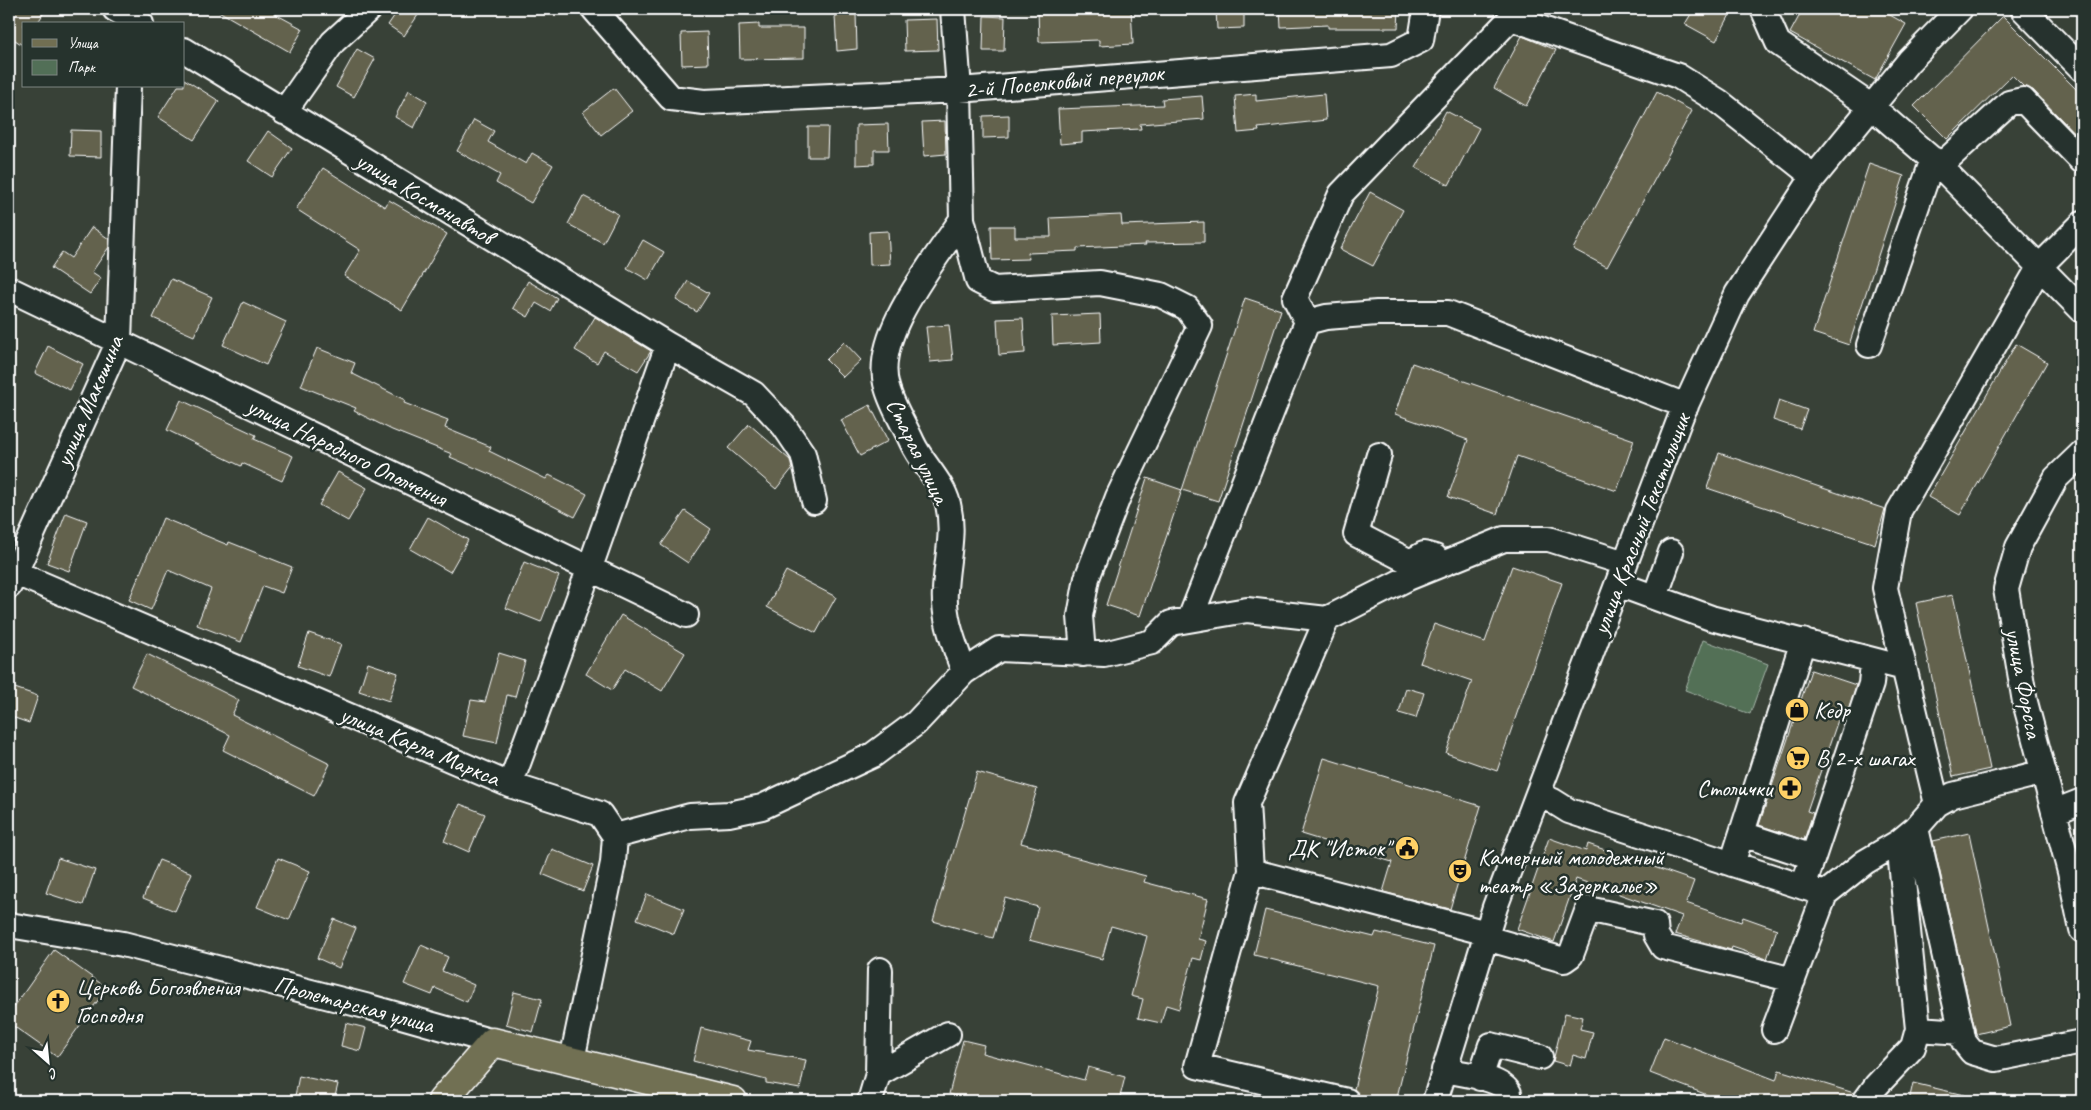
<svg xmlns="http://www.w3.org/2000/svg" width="2091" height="1110" font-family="Caveat,sans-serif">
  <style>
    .green { fill: #526f57; stroke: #a8b7ab }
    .building { fill: #63624e; stroke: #fff }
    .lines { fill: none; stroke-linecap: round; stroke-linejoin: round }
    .minor-casing { stroke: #fff; stroke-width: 28 }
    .major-casing { stroke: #fff; stroke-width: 31 }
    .minor { stroke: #26332d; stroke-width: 24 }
    .major { stroke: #716f52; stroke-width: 28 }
    .labels { text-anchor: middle; stroke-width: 5; stroke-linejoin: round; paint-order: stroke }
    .street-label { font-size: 24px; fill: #fff; stroke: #26332d }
    .poi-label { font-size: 24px; fill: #fff; stroke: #26332d; text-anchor: start }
  </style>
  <rect width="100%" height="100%" fill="#384137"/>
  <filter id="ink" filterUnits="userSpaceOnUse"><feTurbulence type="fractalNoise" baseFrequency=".02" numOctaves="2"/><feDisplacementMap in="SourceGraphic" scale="10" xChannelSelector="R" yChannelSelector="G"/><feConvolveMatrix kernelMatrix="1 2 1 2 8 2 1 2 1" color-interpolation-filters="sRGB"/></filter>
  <g filter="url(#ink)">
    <path class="green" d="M1703 640 1768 664 1750 714 1685 690Z"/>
    <path class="building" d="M9 9H46L37 24H24V46L9 36Z
      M215 9H266L303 29 290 52Z
      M399 9H409L418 15 404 36 388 25Z
      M1038 9H1131L1133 44 1099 46V40L1039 42Z
      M1216 9H1244V28L1217 29Z
      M1280 9H1399L1398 28H1328V25L1281 27Z
      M1694 9H1733L1716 41 1685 24Z
      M1803 9H1879L1906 24 1875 80 1790 33Z
      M856 14 857 49 837 51 835 16Z
      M984 16 1005 17 1004 51H983Z
      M2003 16 2082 95V141L2033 90 2024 87 2012 75 1947 139 1914 106Z
      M937 19 938 50 905 51 904 20Z
      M759 24V28H804V58L740 59 739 25Z
      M707 32 708 64 682 65 681 33Z
      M1522 36 1556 50 1526 106 1494 88Z
      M357 49 375 59 354 97 336 87Z
      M184 79 219 101 194 140 158 117 178 86H184Z
      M614 88 632 111 601 135 583 112Z
      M409 90 427 101 414 128 395 117Z
      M1657 92 1692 111 1607 267 1573 249Z
      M1256 94V101L1324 94 1326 120 1258 128 1259 131 1238 133 1235 96Z
      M1202 96 1204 119 1140 124 1141 129 1082 132V142L1060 144 1058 109 1163 105 1162 99Z
      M1446 111 1479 128 1449 185 1416 168Z
      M1009 115V137L983 138V116Z
      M474 120 494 131 488 142 526 164 532 153 553 165 531 203 496 183 500 175 457 151Z
      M945 121 946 154 924 156 922 122Z
      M888 124 889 150H874V164L856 165V125Z
      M808 127H828L827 157H808Z
      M71 130 101 131V157L70 156Z
      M268 131 292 148 272 177 248 161Z
      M1869 164 1904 176 1849 345 1813 333Z
      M323 168 385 207 389 200 447 234 402 310 344 276 360 250 296 209Z
      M1370 192 1403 210 1373 266 1340 249Z
      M583 196 618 214 603 243 568 224Z
      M1121 215 1122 225 1204 222V242L1145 243 1146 245 1077 248V251L1028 253 1029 259 992 260 991 226H1015V237H1051L1050 218Z
      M92 227 109 239V247L92 272 101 278 90 294 51 268 62 252 71 258Z
      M888 231 890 264 870 265 869 232Z
      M643 240 664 252 648 280 627 268Z
      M171 279 212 297 194 336 153 318Z
      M528 281 557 298 550 311 536 303 528 317 513 308Z
      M688 281 709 293 697 312 676 300Z
      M1245 298 1281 310 1218 501 1182 490Z
      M243 302 286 322 266 365 223 345Z
      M1100 314 1101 342 1053 345 1052 316Z
      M595 317 651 351 638 371 604 351 597 363 575 350Z
      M1023 318 1025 353 999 355 997 319Z
      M949 325 953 360 930 362 926 327Z
      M844 342 861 360 843 377 826 360Z
      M2016 344 2047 362 1960 515 1928 497Z
      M48 346 83 364 70 390 35 373Z
      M317 348 355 363 351 373 405 400 404 403 448 420 445 428 491 447 489 451 546 479 549 475 587 494 575 517 494 476 450 457 452 454 392 430 354 411 356 408 301 386Z
      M1412 363 1634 440 1617 491 1517 456 1497 514 1448 497 1468 440 1395 414Z
      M181 400 256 435 254 439 293 456 282 481 242 463 241 466 167 430Z
      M1779 400 1807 410 1800 429 1773 420Z
      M870 405 888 441 860 456 841 420Z
      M749 424 790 460 792 469 776 489 728 448Z
      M1719 453 1885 509 1875 544 1707 488Z
      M338 472 367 488 348 521 319 505Z
      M1147 478 1182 490 1140 616 1106 605Z
      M685 511 711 529 688 563 661 545Z
      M66 513 87 521 69 571 47 563Z
      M428 517 468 540 450 572 410 549Z
      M163 518 228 545 229 542 292 567 282 593 263 586 241 642 197 625 211 589 168 570 151 610 129 600Z
      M524 562 559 576 541 622 506 608Z
      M1512 566 1562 583 1497 771 1446 753 1472 681 1420 663 1434 624 1485 642Z
      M786 571 836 597 816 633 767 607Z
      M1953 595 1990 769 1953 777 1916 603Z
      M621 615 685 653 662 691 625 669 612 690 586 674Z
      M309 633 341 644 329 677 298 666Z
      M499 653 525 661 515 697 507 695 497 743 463 736 471 700 485 702Z
      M147 654 239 700 232 715 330 764 314 796 223 750 230 735 131 686Z
      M368 663 398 673 389 701 359 691Z
      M1811 670 1856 685 1845 719 1839 717 1807 811 1813 813 1804 840 1759 825Z
      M9 686 38 696 29 723 9 716Z
      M1406 688 1424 693 1416 718 1399 713Z
      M1324 758 1481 806 1450 909 1383 892 1392 862 1301 834Z
      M977 772 1037 789 1021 843 1146 876 1144 882 1208 899 1198 939 1206 941 1201 960 1193 958 1179 1009 1166 1005 1161 1023 1138 1018 1143 999 1131 996 1147 936 1111 926 1102 959 1029 940 1038 907 1005 898 993 938 933 921Z
      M460 804 485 814 469 852 444 841Z
      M1969 833 2010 1026 1976 1034 1933 841Z
      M1549 838 1586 851 1588 844 1694 881 1686 903 1741 922 1743 917 1777 929 1767 959 1732 947 1731 950 1675 934 1682 916 1576 879 1554 942 1517 929Z
      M552 849 593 866 583 891 542 874Z
      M58 858 95 870 83 905 46 893Z
      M278 858 310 871 289 920 257 907Z
      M159 860 192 873 175 911 143 898Z
      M647 894 684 909 674 934 637 919Z
      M1265 910 1374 937 1376 932 1434 946 1396 1101H1381L1360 1096 1354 1089 1379 986 1254 955Z
      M334 919 356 928 339 968 317 958Z
      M421 945 448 957 442 971 474 985 467 1002 435 988 432 995 404 984Z
      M54 950 107 988 57 1057 9 1023V1014Z
      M514 992 542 999 533 1032 506 1024Z
      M1565 1013 1583 1017 1580 1029 1593 1032 1586 1059 1573 1055 1570 1066 1553 1061Z
      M346 1023 366 1028 360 1051 341 1046Z
      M701 1028 751 1041 748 1050 806 1060 800 1089 766 1083V1080L693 1061Z
      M1664 1037 1776 1080 1779 1070 1854 1093 1852 1101H1723L1650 1073Z
      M963 1040 984 1045 982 1053 1084 1080 1088 1067 1125 1077 1119 1101H975L949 1094Z
      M299 1076 338 1084 334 1101H294Z
      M1913 1083 1964 1095V1101H1909Z"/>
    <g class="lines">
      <g class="minor-casing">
        <path id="minor" d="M115 9 141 24
          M594 9 671 98 704 102 959 90 1391 55 1421 40 1426 9
          M953 9 959 90 962 219 978 281 994 289 1100 283 1161 295 1187 308 1200 326 1118 497 1087 578 1080 616 1083 654
          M1763 9 1778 43 1872 107 1940 166 2082 310
          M2023 9 2082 69
          M184 50 668 345 754 394 784 426 803 454 814 501
          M284 112 333 42 369 9
          M1940 166 2009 103 2023 100 2082 161
          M962 219C935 261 871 336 887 387 892 406 904 424 912 442 922 464 942 481 948 504 955 534 946 562 945 591 943 619 955 646 964 672
          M9 289 686 615
          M1307 322 1295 298 1341 194 1511 18 1678 76 1718 101 1814 177
          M1869 345 1933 159
          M2082 453 2056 478 2018 547 2006 589 2025 702 2070 872 2082 930
          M1379 455 1356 534 1410 562 1424 554 1435 557
          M9 570 510 785 600 814 615 836 613 863 572 1060
          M1618 584 1711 618 1904 668
          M9 586 119 341 128 86
          M1655 597 1671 552
          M1190 619 1307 322 1326 317 1377 313H1448L1686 406
          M1327 619 1247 803 1251 871 1197 1066 1347 1101
          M510 785 589 570 668 345
          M1538 795 1553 801 1569 811 1825 894
          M1937 804 1885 588 1899 511 2040 266 2082 224
          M2054 812 2082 801
          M1916 828 1964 1042 1972 1052 1996 1059 2082 1042
          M1742 834 1813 857
          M615 836 690 816 729 814 762 807 873 755 916 723 964 672 999 649 1104 654 1152 642 1171 623 1247 610 1327 619 1408 578 1504 539H1549L1625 563
          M1732 864 1803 641
          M1251 871 1487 933
          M1803 887 1871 684 1873 662
          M9 925 123 944 373 1008 493 1042
          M1486 938 1564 960 1571 955 1588 909 1655 924 1656 935 1663 947 1793 980
          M1918 1029 1962 1032
          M1774 1030 1825 894 1865 862 1899 842 1916 828 1937 804 1953 795 2044 772
          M1444 1070C1461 1074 1501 1077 1509 1093L1507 1101
          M878 1074 880 970
          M1480 1078 1491 1045 1540 1057
          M870 1101 878 1074 948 1034
          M1435 1101 1495 907 1681 416 1737 294 1810 182 1909 61 1960 9
          M1865 1101 1876 1086 1913 1047 1918 1029 1899 842"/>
      </g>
      <g class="major-casing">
        <path id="major" d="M442 1101 493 1042 733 1101"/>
      </g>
      <use href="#minor" class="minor"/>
      <use href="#major" class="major"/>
    </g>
  </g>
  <defs>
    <g id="shop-disc" transform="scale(1.25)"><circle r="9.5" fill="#ffd166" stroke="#26332d"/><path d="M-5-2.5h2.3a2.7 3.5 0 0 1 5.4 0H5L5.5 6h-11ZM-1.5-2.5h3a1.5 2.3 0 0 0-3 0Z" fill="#111"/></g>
    <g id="supermarket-disc" transform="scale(1.25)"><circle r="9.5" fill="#ffd166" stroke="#26332d"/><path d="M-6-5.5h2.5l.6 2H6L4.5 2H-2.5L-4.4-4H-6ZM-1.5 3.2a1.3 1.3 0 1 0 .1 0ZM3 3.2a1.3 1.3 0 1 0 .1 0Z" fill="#111"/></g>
    <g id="pharmacy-disc" transform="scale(1.25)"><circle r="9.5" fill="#ffd166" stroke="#26332d"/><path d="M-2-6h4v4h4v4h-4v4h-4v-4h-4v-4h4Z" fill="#111"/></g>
    <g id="civic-disc" transform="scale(1.25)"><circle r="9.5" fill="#ffd166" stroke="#26332d"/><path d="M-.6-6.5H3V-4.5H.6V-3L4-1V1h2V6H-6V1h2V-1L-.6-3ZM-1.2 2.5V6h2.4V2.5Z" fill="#111"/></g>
    <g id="theatre-disc" transform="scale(1.25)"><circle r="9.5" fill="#ffd166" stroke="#26332d"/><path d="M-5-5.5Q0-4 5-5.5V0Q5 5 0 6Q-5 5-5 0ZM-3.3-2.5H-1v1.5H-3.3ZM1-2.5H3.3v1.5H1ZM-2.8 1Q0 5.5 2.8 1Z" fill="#111"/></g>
    <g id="church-disc" transform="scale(1.25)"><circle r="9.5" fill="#ffd166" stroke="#26332d"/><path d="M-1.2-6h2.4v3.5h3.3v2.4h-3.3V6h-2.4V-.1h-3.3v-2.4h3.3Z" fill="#111"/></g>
  </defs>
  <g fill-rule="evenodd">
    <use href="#shop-disc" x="1797" y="710"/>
    <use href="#supermarket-disc" x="1798" y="758"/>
    <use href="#pharmacy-disc" x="1790" y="788"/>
    <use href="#civic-disc" x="1407" y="848"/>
    <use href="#theatre-disc" x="1460" y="871"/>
    <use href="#church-disc" x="58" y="1001"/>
  </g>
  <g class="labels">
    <g class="street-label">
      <text transform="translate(1064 81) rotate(-5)" y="8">2-й Поселковый переулок</text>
      <text transform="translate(425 198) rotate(31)" y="8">улица Космонавтов</text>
      <text transform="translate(89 401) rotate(-67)" y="8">улица Макошина</text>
      <text transform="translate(918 451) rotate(64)" y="8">Старая улица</text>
      <text transform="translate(347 452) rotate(26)" y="8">улица Народного Ополчения</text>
      <text transform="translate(1641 524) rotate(-69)" y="8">улица Красный Текстильщик</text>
      <text transform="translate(2024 683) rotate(79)" y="8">улица Форсса</text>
      <text transform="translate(420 746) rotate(23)" y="8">улица Карла Маркса</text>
      <text transform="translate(354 1004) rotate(15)" y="8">Пролетарская улица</text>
    </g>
    <g class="poi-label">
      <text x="1814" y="718">Кедр</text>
      <text x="1816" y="766">В 2-х шагах</text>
      <text x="1772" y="796" text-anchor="end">Столички</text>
      <text x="1390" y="856" text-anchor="end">ДК "Исток"</text>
      <text x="1478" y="865">Камерный молодежный<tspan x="1478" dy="28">театр «Зазеркалье»</tspan></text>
      <text x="76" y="995">Церковь Богоявления<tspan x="76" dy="28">Господня</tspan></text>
    </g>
  </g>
  <rect width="2091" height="1110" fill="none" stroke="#26332d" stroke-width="30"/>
  <rect x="15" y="15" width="2061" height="1080" fill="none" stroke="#fff" stroke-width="2" filter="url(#ink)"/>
  <rect x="22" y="22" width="162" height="65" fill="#26332d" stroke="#7d8581"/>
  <rect x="32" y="39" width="25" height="8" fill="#716f52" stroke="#7d8581"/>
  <text x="68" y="48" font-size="15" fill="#ffffff">Улица</text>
  <rect x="32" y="60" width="25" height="15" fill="#526f57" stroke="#7d8581"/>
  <text x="68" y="72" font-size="15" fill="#ffffff">Парк</text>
  <g transform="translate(48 1062) rotate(153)" stroke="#26332d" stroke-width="4" paint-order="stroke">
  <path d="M0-4L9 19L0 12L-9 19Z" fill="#ffffff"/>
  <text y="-8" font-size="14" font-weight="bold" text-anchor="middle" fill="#ffffff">С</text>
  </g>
</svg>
